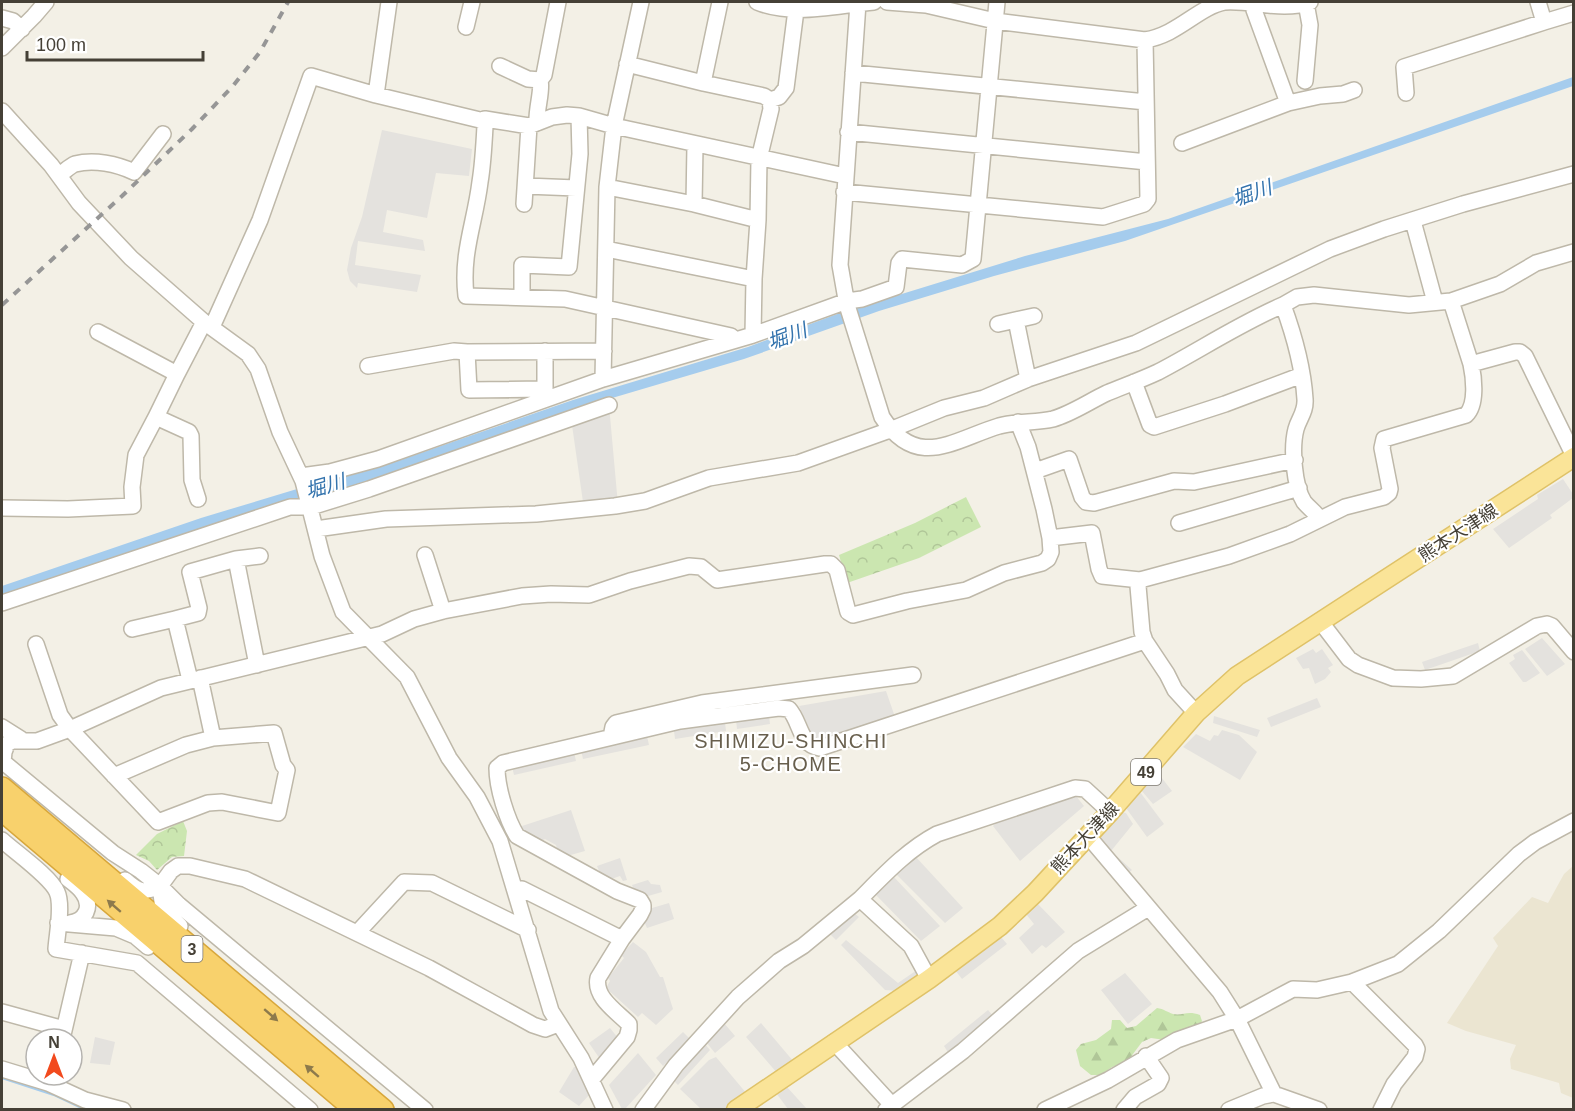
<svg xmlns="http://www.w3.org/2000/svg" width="1575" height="1111" font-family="Helvetica,'Noto Sans JP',sans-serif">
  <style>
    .education { fill: #ebe5d1 }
    .forest { fill: url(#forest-firs) }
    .park { fill: url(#park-crowns) }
    .parking { fill: #e4e2de }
    .water { fill: #a5cced }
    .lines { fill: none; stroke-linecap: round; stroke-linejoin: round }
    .stream { stroke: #a5cced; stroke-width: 4 }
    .minor-casing { stroke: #beb8a9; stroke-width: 18 }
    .major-casing { stroke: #dfc268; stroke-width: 21 }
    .highway-casing { stroke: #d8a73b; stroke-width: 24 }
    .minor { stroke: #fff; stroke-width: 15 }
    .major { stroke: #fae498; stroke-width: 18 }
    .highway { stroke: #f8d16c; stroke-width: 21 }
    .rail { stroke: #969696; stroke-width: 4; stroke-dasharray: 8 8; stroke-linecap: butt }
    .oneway { fill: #8d7a4c }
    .labels { text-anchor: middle; stroke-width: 4.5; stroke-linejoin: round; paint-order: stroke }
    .shield { fill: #fff; stroke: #7d7972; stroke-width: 1.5 }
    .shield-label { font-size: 16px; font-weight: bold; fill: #454036 }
    .street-label { font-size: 18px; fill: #454036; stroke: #fff }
    .water-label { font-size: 20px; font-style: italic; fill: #3373ad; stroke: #fff }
    .neighbourhood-label { font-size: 20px; letter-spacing: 1.5px; fill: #685f4d; stroke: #fff }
  </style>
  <defs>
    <pattern id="forest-firs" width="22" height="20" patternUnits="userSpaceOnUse" patternTransform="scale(1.5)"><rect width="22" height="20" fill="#cbe6b0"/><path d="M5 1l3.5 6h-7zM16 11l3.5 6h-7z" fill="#b0c698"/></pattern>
    <pattern id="park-crowns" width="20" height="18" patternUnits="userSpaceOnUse" patternTransform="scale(1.5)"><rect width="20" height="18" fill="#cbe6b0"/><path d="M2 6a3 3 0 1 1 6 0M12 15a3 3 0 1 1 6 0" fill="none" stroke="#b0c698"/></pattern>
  </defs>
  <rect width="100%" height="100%" fill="#f3f0e6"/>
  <path class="education" d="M1573 866V1098L1561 1093 1559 1083 1511 1069 1510 1059 1516 1045 1466 1031 1447 1023 1498 946 1493 938 1532 897 1548 903 1564 874Z"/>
  <path class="forest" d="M1157 1008C1164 1009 1167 1012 1173 1014 1183 1016 1187 1010 1200 1015L1202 1021 1199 1027 1165 1040 1151 1038 1142 1042 1127 1062 1112 1067 1101 1075H1091L1080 1066 1076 1050 1081 1044 1096 1040 1111 1029 1112 1020H1120L1127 1028 1136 1026Z"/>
  <path class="park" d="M966 497 981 527 919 558 847 583 839 555 915 523Z
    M183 821 187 831 184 856 172 857 157 870 149 861 136 855 157 834Z"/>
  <path class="parking" d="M382 130 472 149 469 176 436 173 427 218 387 210 383 232 423 240 425 251 358 241 355 265 421 275 417 292 358 283 357 288 350 281 347 270 351 248 362 217Z
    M609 405 618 505 584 509 571 418Z
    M1563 479 1573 494V498L1550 515 1552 518 1509 548 1493 529 1538 499 1537 495Z
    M1542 638 1565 664 1547 676 1525 649Z
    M1478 643 1480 651 1425 670 1422 662Z
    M1313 649 1316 653 1322 649 1333 665 1328 668 1331 672 1325 679 1315 684 1309 668 1303 669 1296 658Z
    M1522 650 1540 673 1526 682H1523L1509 663 1515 659 1513 655Z
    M886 691 895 717 820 741 813 737 799 706Z
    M1317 698 1321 707 1271 727 1267 718Z
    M769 716 770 724 737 729 736 720Z
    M1214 716 1260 730 1257 737 1213 723Z
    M725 722 726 731 675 739 674 731Z
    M1222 730 1239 735 1257 752 1240 780 1183 747 1196 734 1210 741 1214 735 1218 736Z
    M647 736 649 745 583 759 581 750Z
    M574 752 576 761 514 775 512 767Z
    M1158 773 1172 791 1153 804 1141 790 1152 777Z
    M1140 792 1164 824 1147 837 1126 808Z
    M1076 796 1084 806 1020 861 993 826 999 820Z
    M571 810 585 851 567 856 558 852 556 845 545 839 539 842 525 834 522 826Z
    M1121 812 1126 813 1133 824 1111 851 1132 870 1125 876 1096 839Z
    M915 856 963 908 945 923 896 874Z
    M620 858 627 880 623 881 620 876 611 879 600 873 597 866Z
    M893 876 940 926 921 941 875 894Z
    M648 880 651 884 660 885 662 892 648 896 635 892 632 885Z
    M1036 902 1065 932 1046 948 1042 945 1032 954 1019 938 1034 924 1026 914Z
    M669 903 674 919 647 928 644 921 649 916 652 908Z
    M854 913 859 917 836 940 829 933Z
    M1001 937 1007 944 962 979 955 970Z
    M846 940 898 983 917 970 921 977 899 991 885 990 841 945Z
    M633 942 646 952 660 977H663L673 1009 656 1025 642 1013 638 1017 606 988 610 981 608 978 624 958 621 955Z
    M1125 973 1152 1004 1128 1024 1101 990Z
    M988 1010 996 1019 951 1057 944 1046Z
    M724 1023 735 1036 715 1053 706 1042Z
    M761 1023 794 1062 778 1074 746 1037Z
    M610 1028 618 1038 600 1059 589 1043Z
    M683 1032 691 1040 663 1066 656 1058Z
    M95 1037 115 1042 110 1065 90 1063Z
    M704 1043 710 1050 678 1085 671 1078Z
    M638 1053 656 1075 625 1109H622L609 1085Z
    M716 1057 747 1094 724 1109H701L680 1089 709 1060Z
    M579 1066 590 1094 579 1106 559 1092 574 1067Z
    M786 1086 807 1109H788L776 1093Z"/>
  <path class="water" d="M1573 77V86L1125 241 994 276 879 311 744 359 602 401 374 481 298 500 2 595V586L201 518 297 489 386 465 573 400 748 347 840 313 1025 256 1168 219Z"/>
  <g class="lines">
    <path class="stream" d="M2 1077 54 1094 88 1110"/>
    <g class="minor-casing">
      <path id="minor" d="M757 2C794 17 836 5 874 2
        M887 2 926 5 995 21 1145 40C1178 35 1198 7 1225 2 1252 0 1283 12 1310 2
        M858 3 840 265 847 305 882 417C917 471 953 440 999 426 1017 421 1036 423 1053 419 1071 414 1090 401 1107 393 1124 386 1141 380 1158 372 1200 350 1239 324 1283 305 1294 335 1303 367 1305 399 1306 412 1299 418 1296 429 1291 448 1294 486 1304 502 1309 508 1315 512 1320 519
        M1254 4V10L1288 103
        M2 18 13 21 22 29
        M1544 22 1574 13
        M466 27 472 2
        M2 48 34 16 46 2
        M627 64 703 83 720 2
        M500 66 528 79 540 80 544 75 558 2
        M853 73 1146 102
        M1305 81 1310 25 1306 3
        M1406 93 1404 67 1544 22 1538 2
        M376 95 389 2
        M770 100 779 97 786 88 796 10
        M2 111 51 165 79 203 131 258 204 322 248 354 258 369 280 432 303 481 322 556 343 612 407 677 449 758 477 797 500 841 551 1011 581 1058 605 1110
        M484 121 485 126C484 145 483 164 480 182 475 223 461 253 466 296L565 299 731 336 735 340
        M537 123C536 109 543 89 540 80
        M848 132 1147 162
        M1182 143 1288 103 1320 96 1343 94 1354 90
        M695 145 694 204 758 220 759 159 771 109 770 100 764 96 703 83
        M59 175C64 172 70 166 75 164 94 159 117 164 134 172L163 134
        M526 186 576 188
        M607 187 694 204
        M844 192 1103 217 1144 204 1148 199 1145 40
        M524 204 529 126
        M1413 221 1435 302
        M606 249 754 279 758 220
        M522 298V265L569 267 580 154 579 116
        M1451 301 1471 364
        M1283 305 1297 297 1314 295 1409 305 1451 301 1500 284 1536 263 1574 252
        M1016 320 1028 379
        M998 324 1034 316
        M212 327 260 220 311 76 376 95 484 121 485 119 529 126 552 117 567 115 579 116 614 126 845 176
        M98 332 177 374 204 322
        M753 335 754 279
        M467 352 604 351
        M368 366 454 351 467 352 469 390 545 389V351
        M177 374 156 417 189 432 191 436 192 480 198 499
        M603 379 607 187 614 126 641 2
        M1134 382 1150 425 1154 427 1225 404 1302 375
        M1035 471 1069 459 1082 497 1086 502 1094 503 1174 481 1194 482 1295 460
        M301 476 330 472 378 459 603 379 753 335 847 301 862 299 896 287 899 263 902 259 962 265 973 259 997 2
        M2 508 68 509 133 506 132 487 136 455 156 417
        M1179 523 1299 488
        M316 529 386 519 536 514 615 506 645 501 709 478 798 463 890 430 944 408 984 398 1028 379 1136 343 1330 249 1384 229 1463 204 1574 174
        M1050 538 1092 533 1099 569 1102 576 1140 580 1229 556 1290 534 1345 507 1384 497 1389 493 1390 489 1382 448 1384 439 1466 415C1477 405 1474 378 1471 364L1515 352H1520L1525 356 1574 456
        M425 555 443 611
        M236 559 257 665
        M1140 580 1138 586 1142 632 1145 641 1167 674 1175 690 1196 713
        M2 603 290 507H311L369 489 609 405
        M175 619 198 613 199 608 190 572 236 559 260 556
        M1320 621 1349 659 1358 665 1393 678 1421 679 1453 676 1537 626 1547 624 1552 626 1574 652
        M132 629 175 619 190 680
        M36 644 60 715 70 729 158 822 208 803 222 802 278 813 287 770 283 765 274 733 213 738
        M2 727 21 739
        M611 737 613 727 616 723 702 703 913 675
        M2 761 113 853 141 871 160 886 163 909 180 926
        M3 762 4 752 7 744 12 741H37L70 729 161 688 382 634 414 619 443 611 522 596 551 594 589 595 630 581 689 566 701 567 717 580 825 564H831L837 570 848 612 853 615 907 601 966 590 1004 573 1042 563 1048 559 1051 552 1050 538 1044 509 1028 447 1018 422
        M114 776 186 745 213 738 200 678
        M1088 836 1220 992 1237 1019 1274 1094
        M2 840C15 852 51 877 57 892 63 905 57 934 56 949L137 963 310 1110
        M68 879C73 883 79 887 83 893 93 907 85 921 70 923
        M125 880C140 893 142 893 160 886
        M515 889H522L622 939
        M58 923 116 928 135 936 148 947
        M357 933 404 882 432 883 528 930
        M929 979 911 946 860 899C884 875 907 850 937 834L1075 788 1085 789 1110 812
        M1352 982 1398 964 1439 931 1519 854 1535 842 1574 821
        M2 1012 64 1029
        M62 1039 82 953
        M834 1042 892 1105 886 1110
        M2 1069 48 1083 85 1100 123 1110
        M592 1079 627 1037 629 1030V1024C616 1011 594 997 598 978L622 939 640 915 643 909V905L640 900 617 891 517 836C507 820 497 788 497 768L503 763 680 721 779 708 789 709C801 722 799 745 820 748L1145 641
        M892 1105 963 1051 1078 951 1148 908
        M425 1110 179 905 160 886 171 871 178 866H190L245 879 429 968 533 1025 545 1029 558 1024
        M643 1110 676 1065 738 997 779 961 803 946 860 899
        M1045 1110 1108 1080 1177 1040 1237 1019 1293 989 1317 990 1352 982 1415 1045 1417 1049 1415 1057 1394 1084 1381 1110
        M1124 1110 1135 1097 1158 1084 1161 1078 1146 1056
        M1229 1110 1263 1096 1274 1094 1319 1110"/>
    </g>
    <g class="major-casing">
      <path id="major" d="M736 1110 929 979 1000 926 1035 893 1110 812 1196 713 1237 676 1574 457"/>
    </g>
    <g class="highway-casing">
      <path id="highway" d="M2 788 383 1110
        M2 810 356 1110"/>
    </g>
    <use href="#minor" class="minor"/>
    <use href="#major" class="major"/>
    <use href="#highway" class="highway"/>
    <path class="rail" d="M2 305 122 196 192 129 232 87 260 52 288 2"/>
  </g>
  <defs><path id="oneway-solid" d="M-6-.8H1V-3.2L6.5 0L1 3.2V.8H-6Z" transform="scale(1.5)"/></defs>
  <g class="oneway">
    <use href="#oneway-solid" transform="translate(114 906) rotate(-139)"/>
    <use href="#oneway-solid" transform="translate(271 1015) rotate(41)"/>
    <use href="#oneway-solid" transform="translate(312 1071) rotate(-139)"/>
  </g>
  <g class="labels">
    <g class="shield">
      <rect x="1131" y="759" width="30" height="26" rx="4.5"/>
      <rect x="181.5" y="936" width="21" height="26" rx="4.5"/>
    </g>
    <g class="shield-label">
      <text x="1146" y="778">49</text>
      <text x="192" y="955">3</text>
    </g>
    <g class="street-label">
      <text transform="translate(1458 533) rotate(-33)" y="6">熊本大津線</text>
      <text transform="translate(1085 838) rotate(-47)" y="6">熊本大津線</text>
    </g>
    <g class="water-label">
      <text transform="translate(1252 193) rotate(-19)" y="7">堀川</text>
      <text transform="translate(787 336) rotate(-20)" y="7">堀川</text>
      <text transform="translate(325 486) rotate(-16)" y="7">堀川</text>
    </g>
    <g class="neighbourhood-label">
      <text x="791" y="748">SHIMIZU-SHINCHI<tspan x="791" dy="23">5-CHOME</tspan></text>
    </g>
  </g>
  <rect width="1575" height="1111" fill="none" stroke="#454036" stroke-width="6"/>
  <g transform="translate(54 1057)"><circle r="28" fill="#ffffff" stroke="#b5b3af" stroke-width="1.5"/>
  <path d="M0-4.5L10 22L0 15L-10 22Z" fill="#f24a1e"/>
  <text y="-9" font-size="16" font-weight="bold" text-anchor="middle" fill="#454036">N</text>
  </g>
  <path d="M27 51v9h176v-9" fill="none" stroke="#454036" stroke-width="3"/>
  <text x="36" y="51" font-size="18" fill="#454036" stroke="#ffffff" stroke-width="4.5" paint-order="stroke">100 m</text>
</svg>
